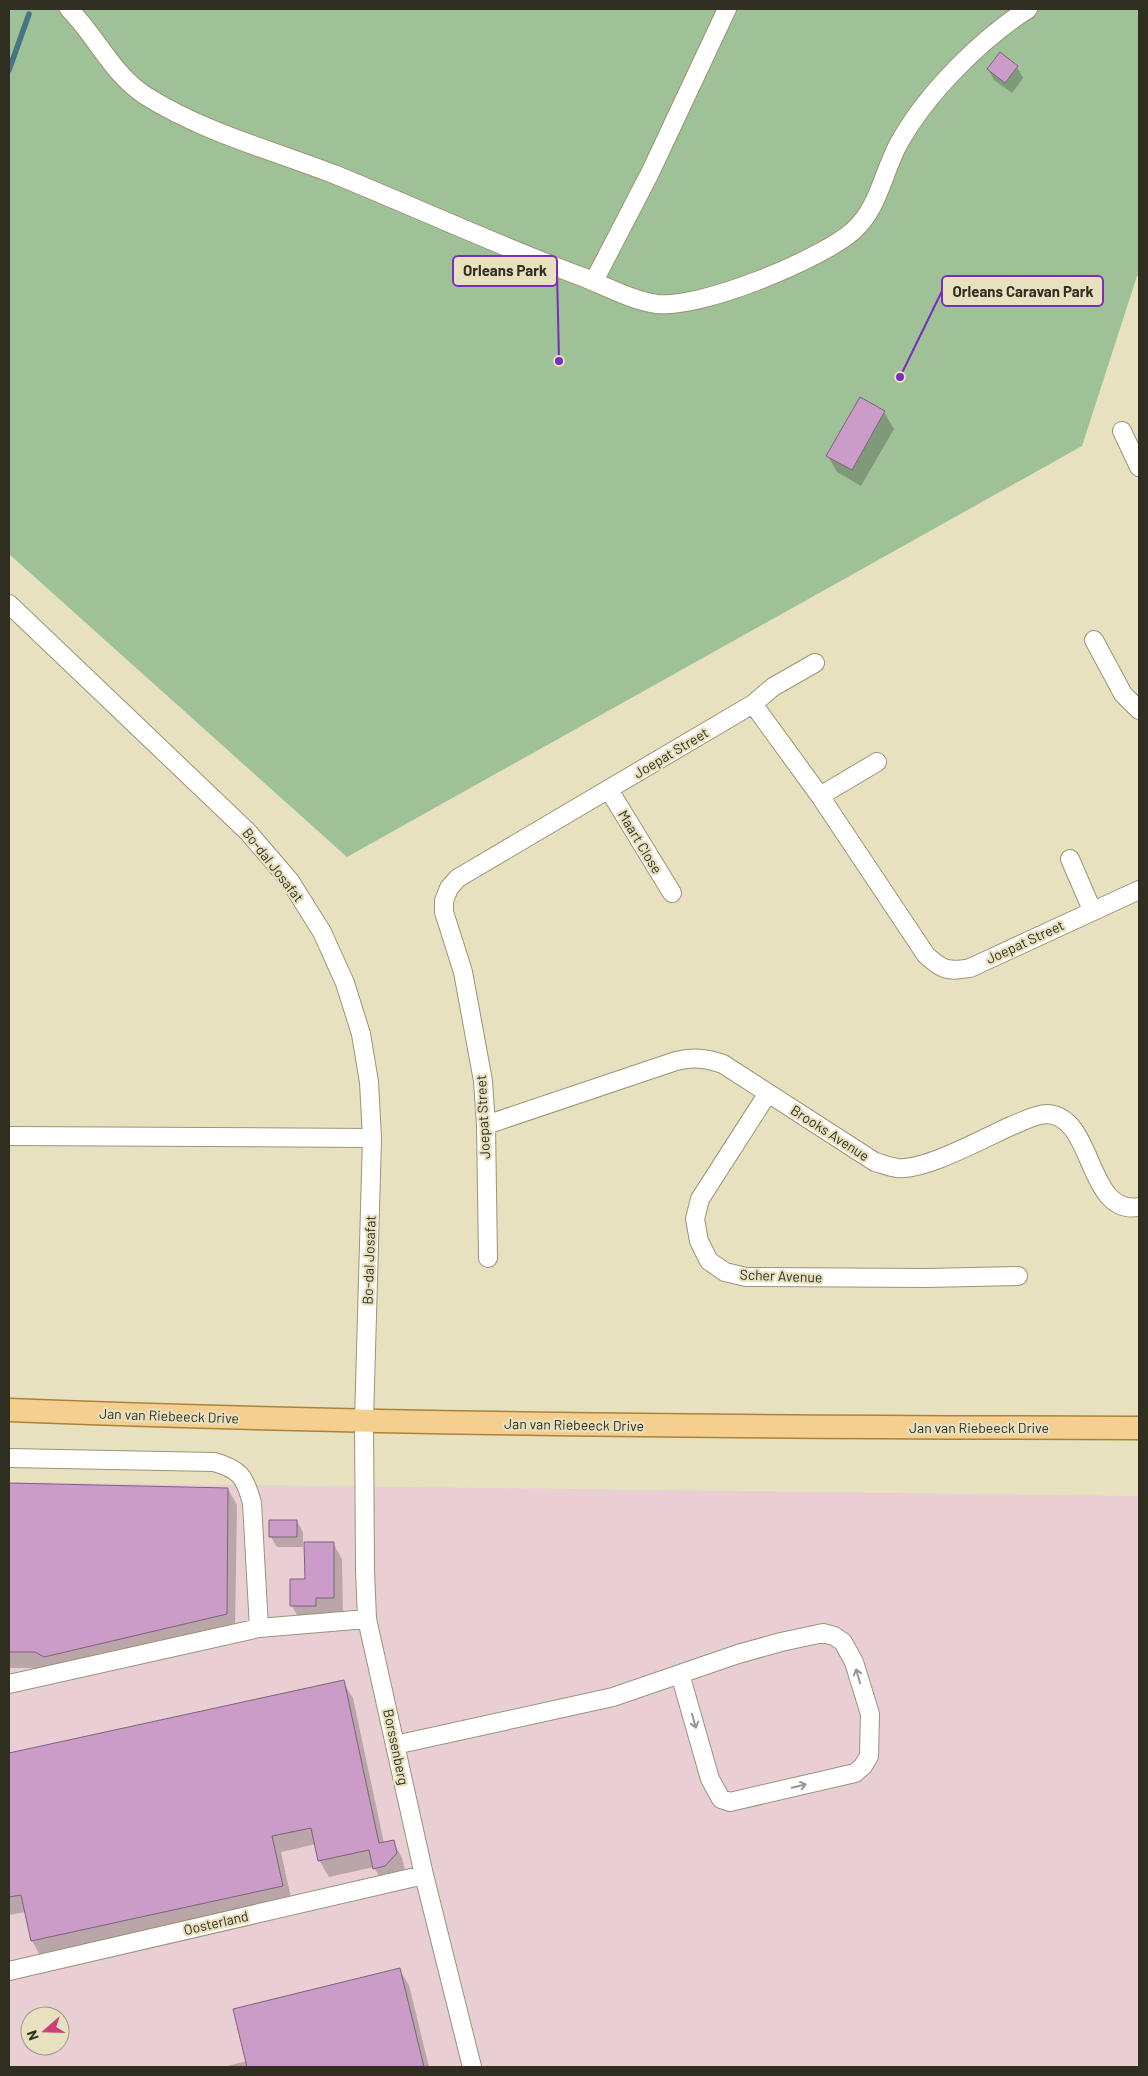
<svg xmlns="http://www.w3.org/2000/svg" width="1148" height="2076" font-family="Barlow,sans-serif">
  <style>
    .industrial { fill: #e9cfd4; fill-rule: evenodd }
    .green { fill: #9ec197 }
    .shadow { fill: #0003 }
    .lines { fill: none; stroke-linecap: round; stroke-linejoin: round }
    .stream { stroke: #467586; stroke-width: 5.5 }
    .building { fill: #cc9cc9; stroke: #7a6379 }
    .minor-casing { stroke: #9b9475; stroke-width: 20 }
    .major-casing { stroke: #ab8238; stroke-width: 25 }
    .minor { stroke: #fff; stroke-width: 18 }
    .major { stroke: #f4cf8f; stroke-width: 22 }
    .oneway { stroke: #989690 }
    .labels { text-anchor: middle; stroke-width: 4.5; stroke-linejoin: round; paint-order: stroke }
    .street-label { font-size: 14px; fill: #302e21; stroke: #e8e1c0 }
    .leader { fill: none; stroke: #7b2cbf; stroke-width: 2 }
    .callout-dot { fill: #7b2cbf; stroke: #e8e1c0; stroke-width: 2 }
    .callout { fill: #e8e1c0; stroke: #7b2cbf; stroke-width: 2 }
    .callout-label { font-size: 15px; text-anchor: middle; font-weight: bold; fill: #302e21 }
  </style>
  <rect width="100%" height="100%" fill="#e8e1c0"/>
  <path class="industrial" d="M9 1482 1139 1496V2067H9ZM30 2016H60V2046H30Z"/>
  <path class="green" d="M9 9H1139V275L1137 276 1082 446 347 857 9 554Z"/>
  <path class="shadow" d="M1000 54 1017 67 1023 78 1012 93 994 80 988 69Z
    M860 398 884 412 894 429 861 486 837 472 828 456Z
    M9 1484 228 1489 237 1505 235 1631 45 1668H9Z
    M297 1521 303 1532V1547H277L271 1537Z
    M333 1543 342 1559 343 1614 301 1622 292 1606 291 1580H306Z
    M343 1682 353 1698 384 1843 393 1841 402 1858 405 1870 394 1882 383 1884 374 1867 329 1877 319 1860 316 1844 281 1852 292 1902 41 1957 32 1941 26 1912 9 1915V1754Z
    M399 1969 409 1985 429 2067H223L247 2061Z"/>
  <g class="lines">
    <path class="stream" d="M9 70 29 14"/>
  </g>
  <path class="building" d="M1000 52 1018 66 1005 83 987 69Z
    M860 397 885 411 852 470 826 456Z
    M9 1483 228 1488 227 1614 44 1657 35 1652H9Z
    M269 1520H297V1537H269Z
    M304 1542H334V1598H316V1606H290V1579H305Z
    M344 1680 379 1843 394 1840 397 1853 385 1866 373 1869 369 1850 318 1861 311 1828 272 1836 283 1886 31 1941 21 1895 9 1897V1753Z
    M400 1968 424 2067H247L233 2009Z"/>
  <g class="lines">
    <g class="minor-casing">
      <path id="minor" d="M69 9C97 37 112 74 146 96 205 133 272 150 336 175 417 208 497 245 580 276 606 286 630 300 657 304 700 309 820 260 853 231 879 208 883 172 899 143 927 93 980 40 1028 9
        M594 281 650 173 727 9
        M1122 431 1139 467
        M9 604 248 832 290 881 322 932 345 983 361 1034 369 1082 372 1138 364 1421 365 1570 367 1619 424 1875 472 2067
        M1094 640 1123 694 1139 710
        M753 704 773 687 815 663
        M609 790 672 893
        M820 796 877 762
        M1070 859 1092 910
        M768 1093 700 1199 695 1219 699 1241 709 1261 725 1272 746 1277 926 1278 1018 1276
        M486 1125 676 1061C693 1057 706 1058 723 1064L875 1162C882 1164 890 1167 897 1168 925 1171 984 1138 1011 1126 1022 1122 1035 1114 1047 1114 1095 1116 1086 1216 1139 1207
        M9 1136 372 1138
        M488 1258 486 1125 483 1081 463 972 444 912V901L449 888 458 878 753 704 820 796 926 955C942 970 948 972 970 968L1139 890
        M9 1458 214 1462C240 1469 245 1477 252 1503L259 1628
        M9 1684 259 1628 367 1619
        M395 1745 613 1697 738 1654 781 1642 823 1633 834 1636 843 1642 854 1662 870 1714 869 1756 863 1766 855 1773 730 1802 721 1799 710 1779 680 1674
        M9 1971 424 1875"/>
    </g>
    <g class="major-casing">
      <path id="major" d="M9 1410C386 1425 762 1427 1139 1428"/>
    </g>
    <use href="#minor" class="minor"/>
    <use href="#major" class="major"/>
  </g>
  <defs><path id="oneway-shaft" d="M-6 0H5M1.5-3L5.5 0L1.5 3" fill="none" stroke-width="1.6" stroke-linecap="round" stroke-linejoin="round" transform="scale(1.25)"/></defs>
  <g class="oneway">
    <use href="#oneway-shaft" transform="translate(858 1676) rotate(-107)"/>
    <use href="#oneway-shaft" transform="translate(694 1721) rotate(74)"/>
    <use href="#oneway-shaft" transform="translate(799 1786) rotate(-13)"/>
  </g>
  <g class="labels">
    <g class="street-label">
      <text transform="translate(671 753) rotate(-31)" y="5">Joepat Street</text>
      <text transform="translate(640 842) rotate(59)" y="5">Maart Close</text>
      <text transform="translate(273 865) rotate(52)" y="5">Bo-dal Josafat</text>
      <text transform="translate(1025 942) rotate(-25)" y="5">Joepat Street</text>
      <text transform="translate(483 1117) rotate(-93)" y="5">Joepat Street</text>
      <text transform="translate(830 1133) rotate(33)" y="5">Brooks Avenue</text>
      <text transform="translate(369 1260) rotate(-88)" y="5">Bo-dal Josafat</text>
      <text transform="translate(781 1276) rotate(2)" y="5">Scher Avenue</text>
      <text transform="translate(169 1416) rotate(2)" y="5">Jan van Riebeeck Drive</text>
      <text transform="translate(574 1425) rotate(1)" y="5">Jan van Riebeeck Drive</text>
      <text x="979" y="1433">Jan van Riebeeck Drive</text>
      <text transform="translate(396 1747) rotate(78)" y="5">Borssenberg</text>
      <text transform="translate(216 1923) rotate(-13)" y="5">Oosterland</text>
    </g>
  </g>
  <path class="leader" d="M559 361L557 271M900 377L942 291"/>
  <g class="callout-dot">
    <circle cx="559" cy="361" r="5"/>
    <circle cx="900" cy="377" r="5"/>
  </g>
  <g class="callout">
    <rect x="453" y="256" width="104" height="30" rx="5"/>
    <rect x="942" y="276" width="161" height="30" rx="5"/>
  </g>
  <g class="callout-label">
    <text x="505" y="276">Orleans Park</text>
    <text x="1023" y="297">Orleans Caravan Park</text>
  </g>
  <rect width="1148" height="2076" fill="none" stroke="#302e21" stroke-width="20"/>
  <g transform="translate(45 2031) rotate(250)"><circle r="24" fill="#e8e1c0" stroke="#9e9980"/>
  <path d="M0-4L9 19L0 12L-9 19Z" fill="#cb4177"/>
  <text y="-8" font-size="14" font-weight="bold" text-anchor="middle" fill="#302e21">N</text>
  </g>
</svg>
